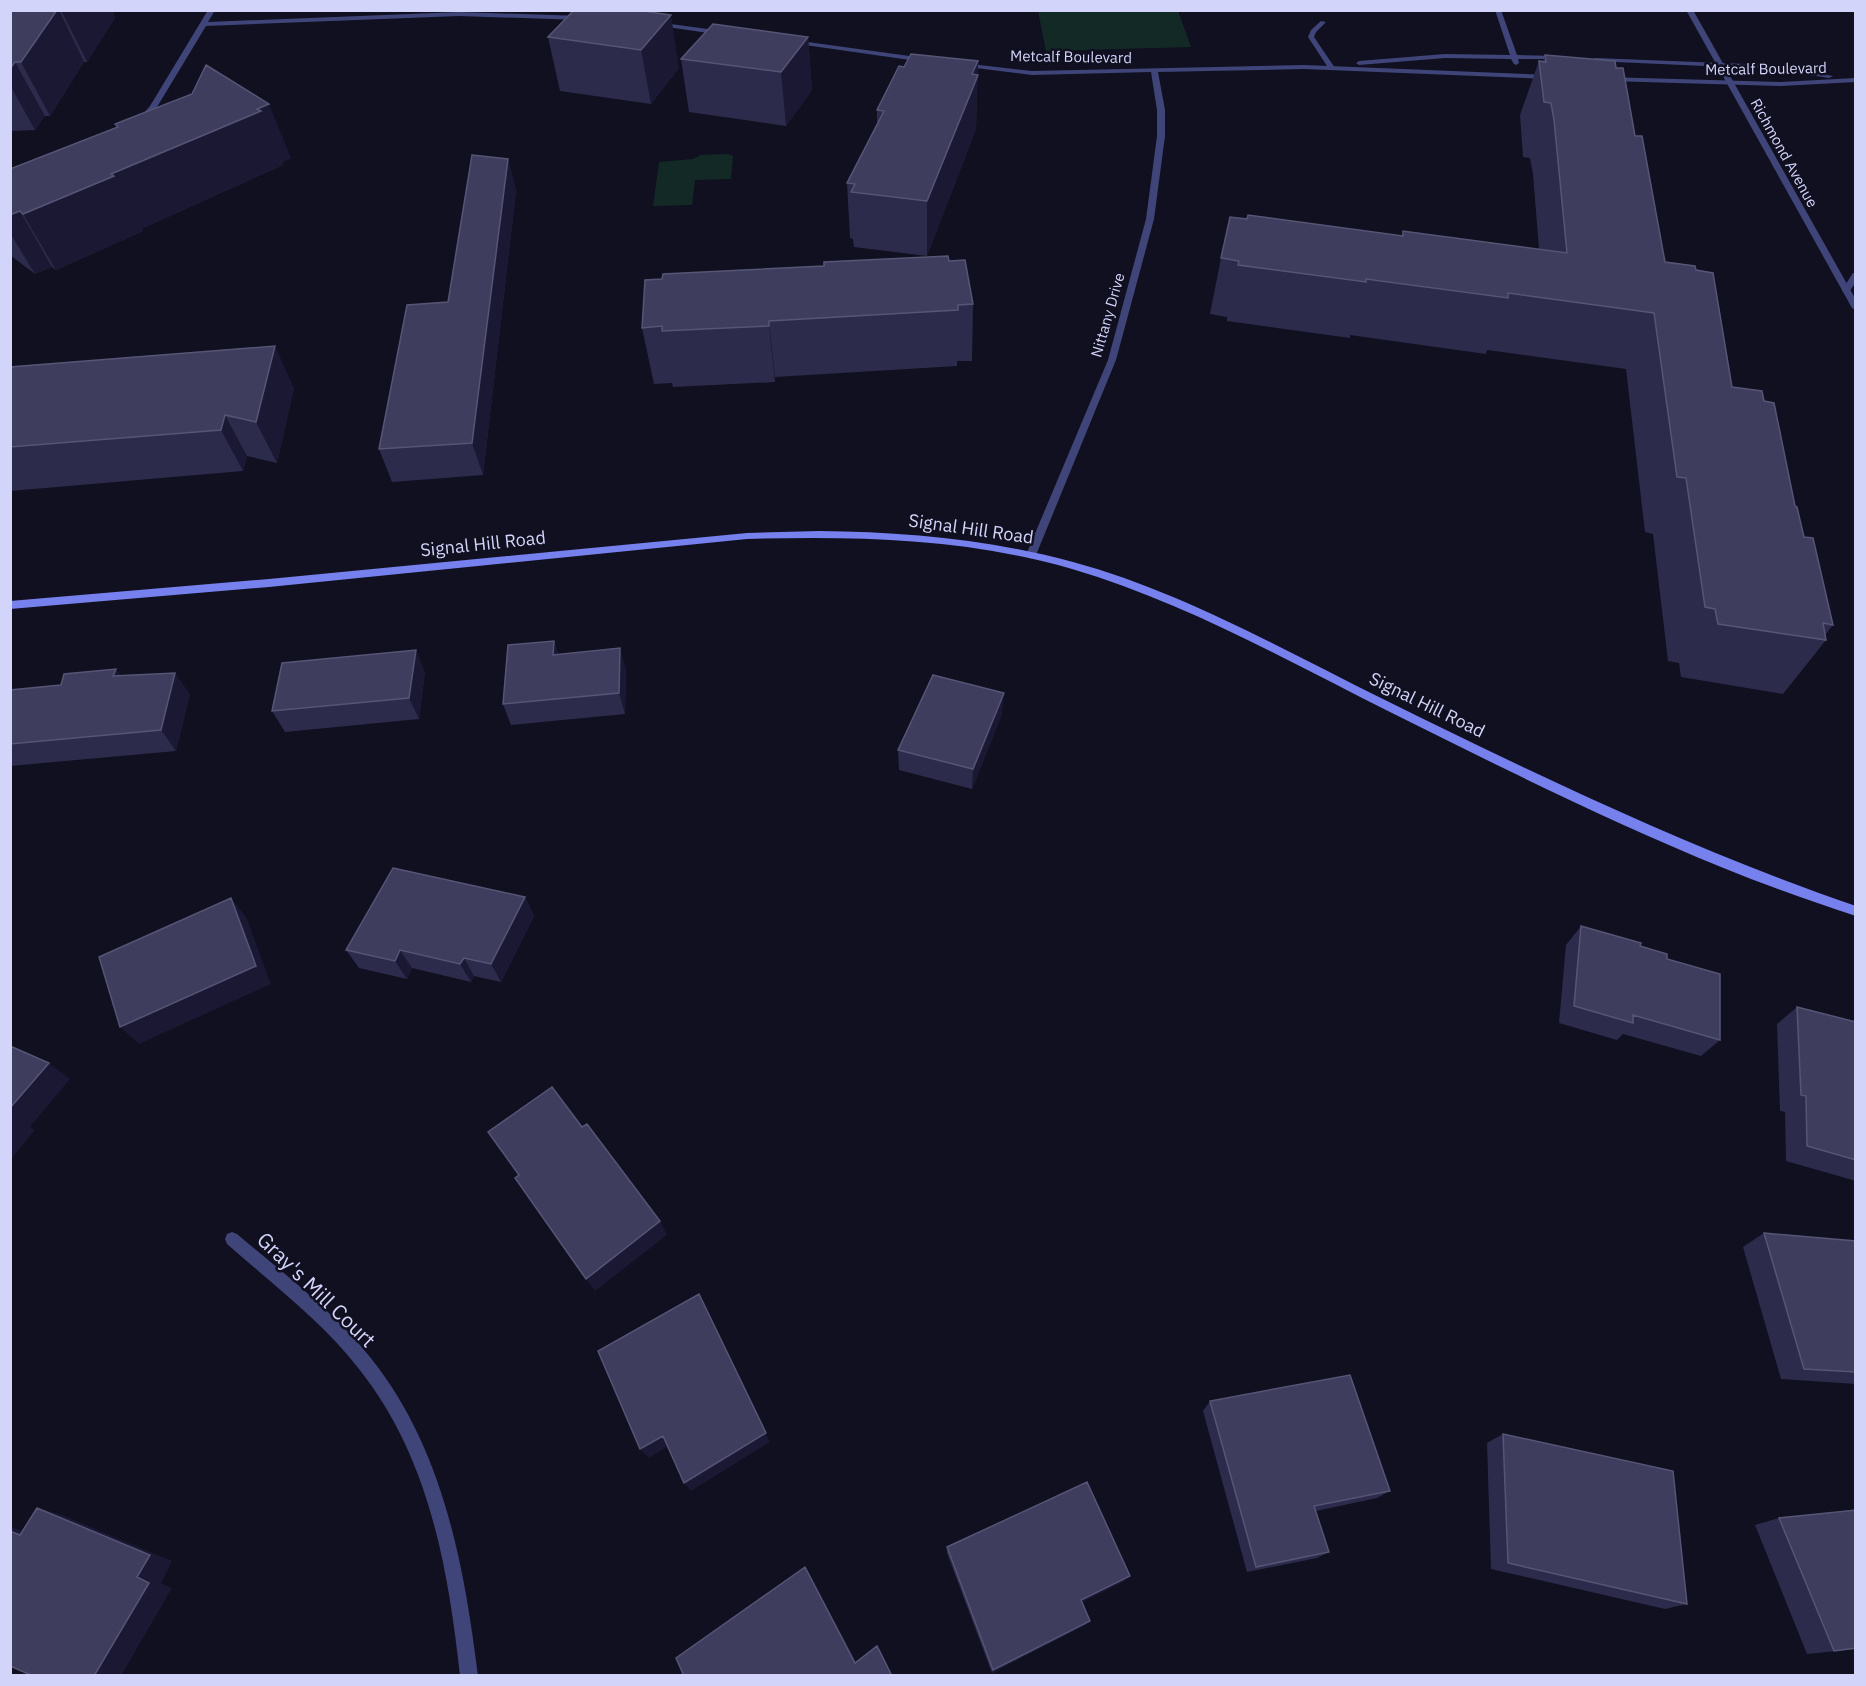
<svg xmlns="http://www.w3.org/2000/svg" width="1866" height="1686" font-family="'IBM Plex Sans',sans-serif">
  <style>
    .green { fill: #132925 }
    .lines { fill: none; stroke-linecap: round; stroke-linejoin: round }
    .service { fill: #404579; fill-rule: evenodd }
    .minor { fill: #404579; fill-rule: evenodd }
    .tertiary { fill: #404579; fill-rule: evenodd }
    .secondary { fill: #7681ee; fill-rule: evenodd }
    .wall { fill: #2d2b4b }
    .shaded-wall { fill: #1a1832 }
    .building { fill: #3f3d5e; stroke: #565576; stroke-width: 1.5 }
    .labels { text-anchor: middle; stroke-width: 5; stroke-linejoin: round; paint-order: stroke }
    .far-street-label { font-size: 15px; fill: #d3d4fa; stroke: #101020 }
    .street-label { font-size: 18px; fill: #d3d4fa; stroke: #101020 }
    .near-street-label { font-size: 21px; fill: #d3d4fa; stroke: #101020 }
  </style>
  <rect width="100%" height="100%" fill="#101020"/>
  <path class="green" d="M1038 11H1178L1191 47 1046 51Z
    M728 154 733 156 731 179 695 180 692 205 653 206 659 162 693 159 701 155Z"/>
  <g class="lines">
    <path class="service" d="M1321 21 1326 22 1316 32 1314 37 1335 68 1331 70 1329 69 1308 37 1311 30Z
      M1853 273H1856V282L1849 292H1843L1842 290Z"/>
    <path class="minor" d="M208 10H215L208 22 459 12 582 16 585 18 582 20 459 16 206 26 157 107 143 124H137L136 122 150 106Z
      M1495 10H1501L1517 55 1560 56 1562 57V59H1518L1519 63 1516 65 1514 64 1511 59 1445 58 1359 65 1356 63 1359 61 1445 54 1510 55Z
      M656 22 722 31 725 33 722 35 654 25V23Z
      M793 40 924 58 927 60 924 62 791 43V41Z
      M1596 58 1771 65 1833 76 1829 78 1771 69 1594 61V59Z
      M962 63 1032 71 1304 65 1550 75 1554 77 1550 79 1304 69 1158 72 1165 110V136L1154 219 1116 360 1036 555 1031 559 1026 555 1108 360 1146 219 1157 136V110L1151 72 1032 75 960 66V64Z
      M1606 77 1781 82 1855 78 1856 82 1781 86 1609 81 1605 79Z
      M232 1232 237 1234C283 1273 332 1310 370 1357 443 1448 464 1564 478 1676H460C448 1567 429 1457 359 1369 322 1321 272 1284 227 1244L225 1239 227 1234Z"/>
    <path class="tertiary" d="M1686 10H1693L1856 300V310L1852 308Z"/>
    <path class="secondary" d="M819 531C905 532 989 539 1073 562 1183 592 1283 650 1385 700 1539 776 1693 850 1856 906V916C1810 901 1765 885 1721 867 1609 821 1500 767 1392 713 1288 661 1184 602 1072 569 966 538 856 536 747 539L269 587 10 609V601L269 579 747 533Z"/>
  </g>
  <path class="wall" d="M10 10H113L114 12 113 14 115 18 87 62H84L50 116H45L35 130 10 131Z
    M574 10 679 68 651 104 560 91 548 37Z
    M808 37 812 90 786 126 689 112 681 59Z
    M1545 55 1616 68 1635 136 1665 262 1696 270 1732 387 1764 401 1804 537 1833 625 1825 635 1826 640 1783 694 1681 677 1679 663 1668 661 1653 534 1645 532 1626 369 1487 350 1486 354 1350 335V338L1227 321V317L1210 314 1221 258 1402 236 1403 231 1539 249 1533 174 1530 158 1523 157 1520 115 1539 61 1543 62Z
    M978 61 976 129 927 256 854 247 853 239 850 238 847 183 877 124V110L904 67Z
    M115 124 291 158 282 162 283 165 141 229 143 231 56 270 52 267 35 274 10 255V169L117 127Z
    M508 159 516 191 483 475 392 482 379 449 448 302Z
    M949 261 973 304 972 361H957V366L775 377V382L673 387 672 383 654 384 642 328 662 279Z
    M10 367 294 388 277 463 247 456 243 471 10 491Z
    M554 641 558 654 626 669 625 714 511 725 503 704Z
    M116 669 121 676 190 694 176 751 10 766V690L61 685Z
    M425 672 419 719 285 732 272 711Z
    M1002 714 972 789 899 770 898 750Z
    M525 897 534 916 501 982 474 976 471 982 412 968 407 979 359 968 346 950Z
    M1581 926 1640 946 1667 959 1720 1040 1701 1056 1623 1034 1617 1040 1559 1023 1566 945Z
    M1797 1007 1856 1022V1181L1786 1161 1785 1112 1780 1111 1777 1024Z
    M1764 1233 1856 1241V1384L1781 1379 1743 1247Z
    M1210 1401 1390 1491 1377 1498 1316 1511 1329 1552 1317 1558 1247 1572 1203 1411Z
    M1503 1434 1687 1604 1665 1609 1491 1569 1487 1443Z
    M1779 1518 1856 1649 1807 1654 1755 1525Z
    M947 1547 1124 1581 1082 1602 1090 1621 1085 1625 992 1673 947 1553Z"/>
  <path class="shaded-wall" d="M57 10H59L84 62 50 116 21 62Z
    M61 10H113L114 12 113 14 115 18 87 62Z
    M671 15 679 68 651 104 641 50Z
    M808 37 812 90 786 126 781 72Z
    M978 61 976 129 927 256V201L972 74Z
    M15 62 45 116 35 130 10 85V69Z
    M269 104 291 158 282 162 283 165 141 229 143 231 56 270 23 214Z
    M508 159 516 191 483 475 472 443Z
    M20 211 52 267 35 274 10 233V215Z
    M769 321 775 377V382L769 326Z
    M275 346 294 388 277 463 256 422Z
    M225 415 247 456 243 471 221 430Z
    M554 641 561 662 553 655Z
    M620 648 626 669 625 714 619 693Z
    M416 650 425 672 419 719 409 698Z
    M116 669 132 690 113 676Z
    M175 673 190 694 176 751 161 730Z
    M1004 693 1002 714 972 789 973 769Z
    M525 897 534 916 501 982 491 964Z
    M231 898 246 917 271 984 139 1044 120 1027Z
    M400 950 412 968 407 979 395 961Z
    M464 958 474 976 471 982 460 964Z
    M49 1063 70 1079 30 1127 35 1130 10 1160V1108Z
    M660 1221 667 1235 595 1291 586 1279Z
    M705 1306 770 1442 691 1491 684 1483Z
    M663 1436 670 1445 649 1458 640 1449Z
    M37 1508 62 1515 172 1561 161 1583 172 1588 121 1676H94L137 1577Z
    M10 1526 46 1541 20 1535 10 1531Z
    M805 1567 809 1573 858 1665 855 1663Z
    M1130 1576 1124 1581 1077 1605 1081 1600Z
    M1090 1621 1085 1625 992 1673 993 1670Z"/>
  <path class="building" d="M10 10H57L21 62H15L10 69Z
    M574 10H636L671 15 641 50 548 37Z
    M713 24 808 37 781 72 681 59Z
    M911 54 978 61 972 74 978 75 927 201 851 192 855 184 847 183 884 111 877 110 899 66 904 67Z
    M1545 55 1615 61 1616 68H1623L1635 136H1642L1665 262 1695 266 1696 270 1713 273 1732 387 1762 391 1764 401 1774 403 1795 506 1797 507 1804 537 1813 538 1833 625 1823 623 1826 640 1718 624 1715 609 1705 607 1686 478 1677 477 1654 313 1508 293V298L1366 279V282L1238 265 1239 261 1221 258 1230 217 1247 219 1248 215 1403 236V231L1567 253 1554 120 1551 103 1544 102 1539 61 1546 62Z
    M206 65 269 104 257 109 261 111 111 174 114 176 23 214 20 211 10 215V169L118 127 115 124 192 94Z
    M472 155 508 159 472 443 379 449 407 305 448 302Z
    M948 256 949 261 965 260 973 304 958 305V310L769 321V326L662 331V326L642 328 645 280 662 279 663 274 824 266V262Z
    M275 346 256 422 225 415 221 430 10 447V367Z
    M554 641 553 655 620 648 619 693 503 704 508 645Z
    M416 650 409 698 272 711 282 663Z
    M116 669 113 676 175 673 161 730 10 744V690L61 685 64 674Z
    M933 675 1004 693 973 769 898 750Z
    M393 868 525 897 491 964 464 958 460 964 400 950 395 961 346 950Z
    M231 898 256 966 120 1027 99 957Z
    M1581 926 1641 943 1640 946 1667 954V959L1720 974V1040L1633 1015V1023L1574 1006Z
    M1797 1007 1856 1022V1160L1807 1146 1806 1096 1801 1095Z
    M10 1046 49 1063 10 1108Z
    M552 1087 582 1127 587 1124 660 1221 586 1279 515 1178 519 1175 488 1132Z
    M1764 1233 1856 1241V1372L1804 1369Z
    M699 1294 766 1433 684 1483 663 1436 640 1449 598 1351Z
    M1350 1375 1390 1491 1314 1506 1329 1552 1256 1567 1210 1401Z
    M1503 1434 1673 1471 1687 1604 1508 1563Z
    M1087 1482 1130 1576 1081 1600 1090 1621 993 1670 947 1547Z
    M37 1508 150 1555 137 1577 149 1583 94 1676H33L10 1666V1531L20 1535Z
    M1856 1510V1648L1834 1651 1779 1518Z
    M805 1567 855 1663 877 1646 892 1676H684L676 1658Z"/>
  <g class="labels">
    <g class="far-street-label">
      <text transform="translate(1071 57) rotate(1)" y="5">Metcalf Boulevard</text>
      <text transform="translate(1766 69) rotate(-1)" y="5">Metcalf Boulevard</text>
      <text transform="translate(1784 153) rotate(61)" y="5">Richmond Avenue</text>
      <text transform="translate(1108 315) rotate(-74)" y="5">Nittany Drive</text>
    </g>
    <g class="street-label">
      <text transform="translate(971 529) rotate(8)" y="6">Signal Hill Road</text>
      <text transform="translate(483 544) rotate(-6)" y="6">Signal Hill Road</text>
      <text transform="translate(1427 705) rotate(26)" y="6">Signal Hill Road</text>
    </g>
    <g class="near-street-label">
      <text transform="translate(316 1290) rotate(44)" y="7">Gray's Mill Court</text>
    </g>
  </g>
  <rect width="1866" height="1686" fill="none" stroke="#d3d4fa" stroke-width="24"/>
</svg>
